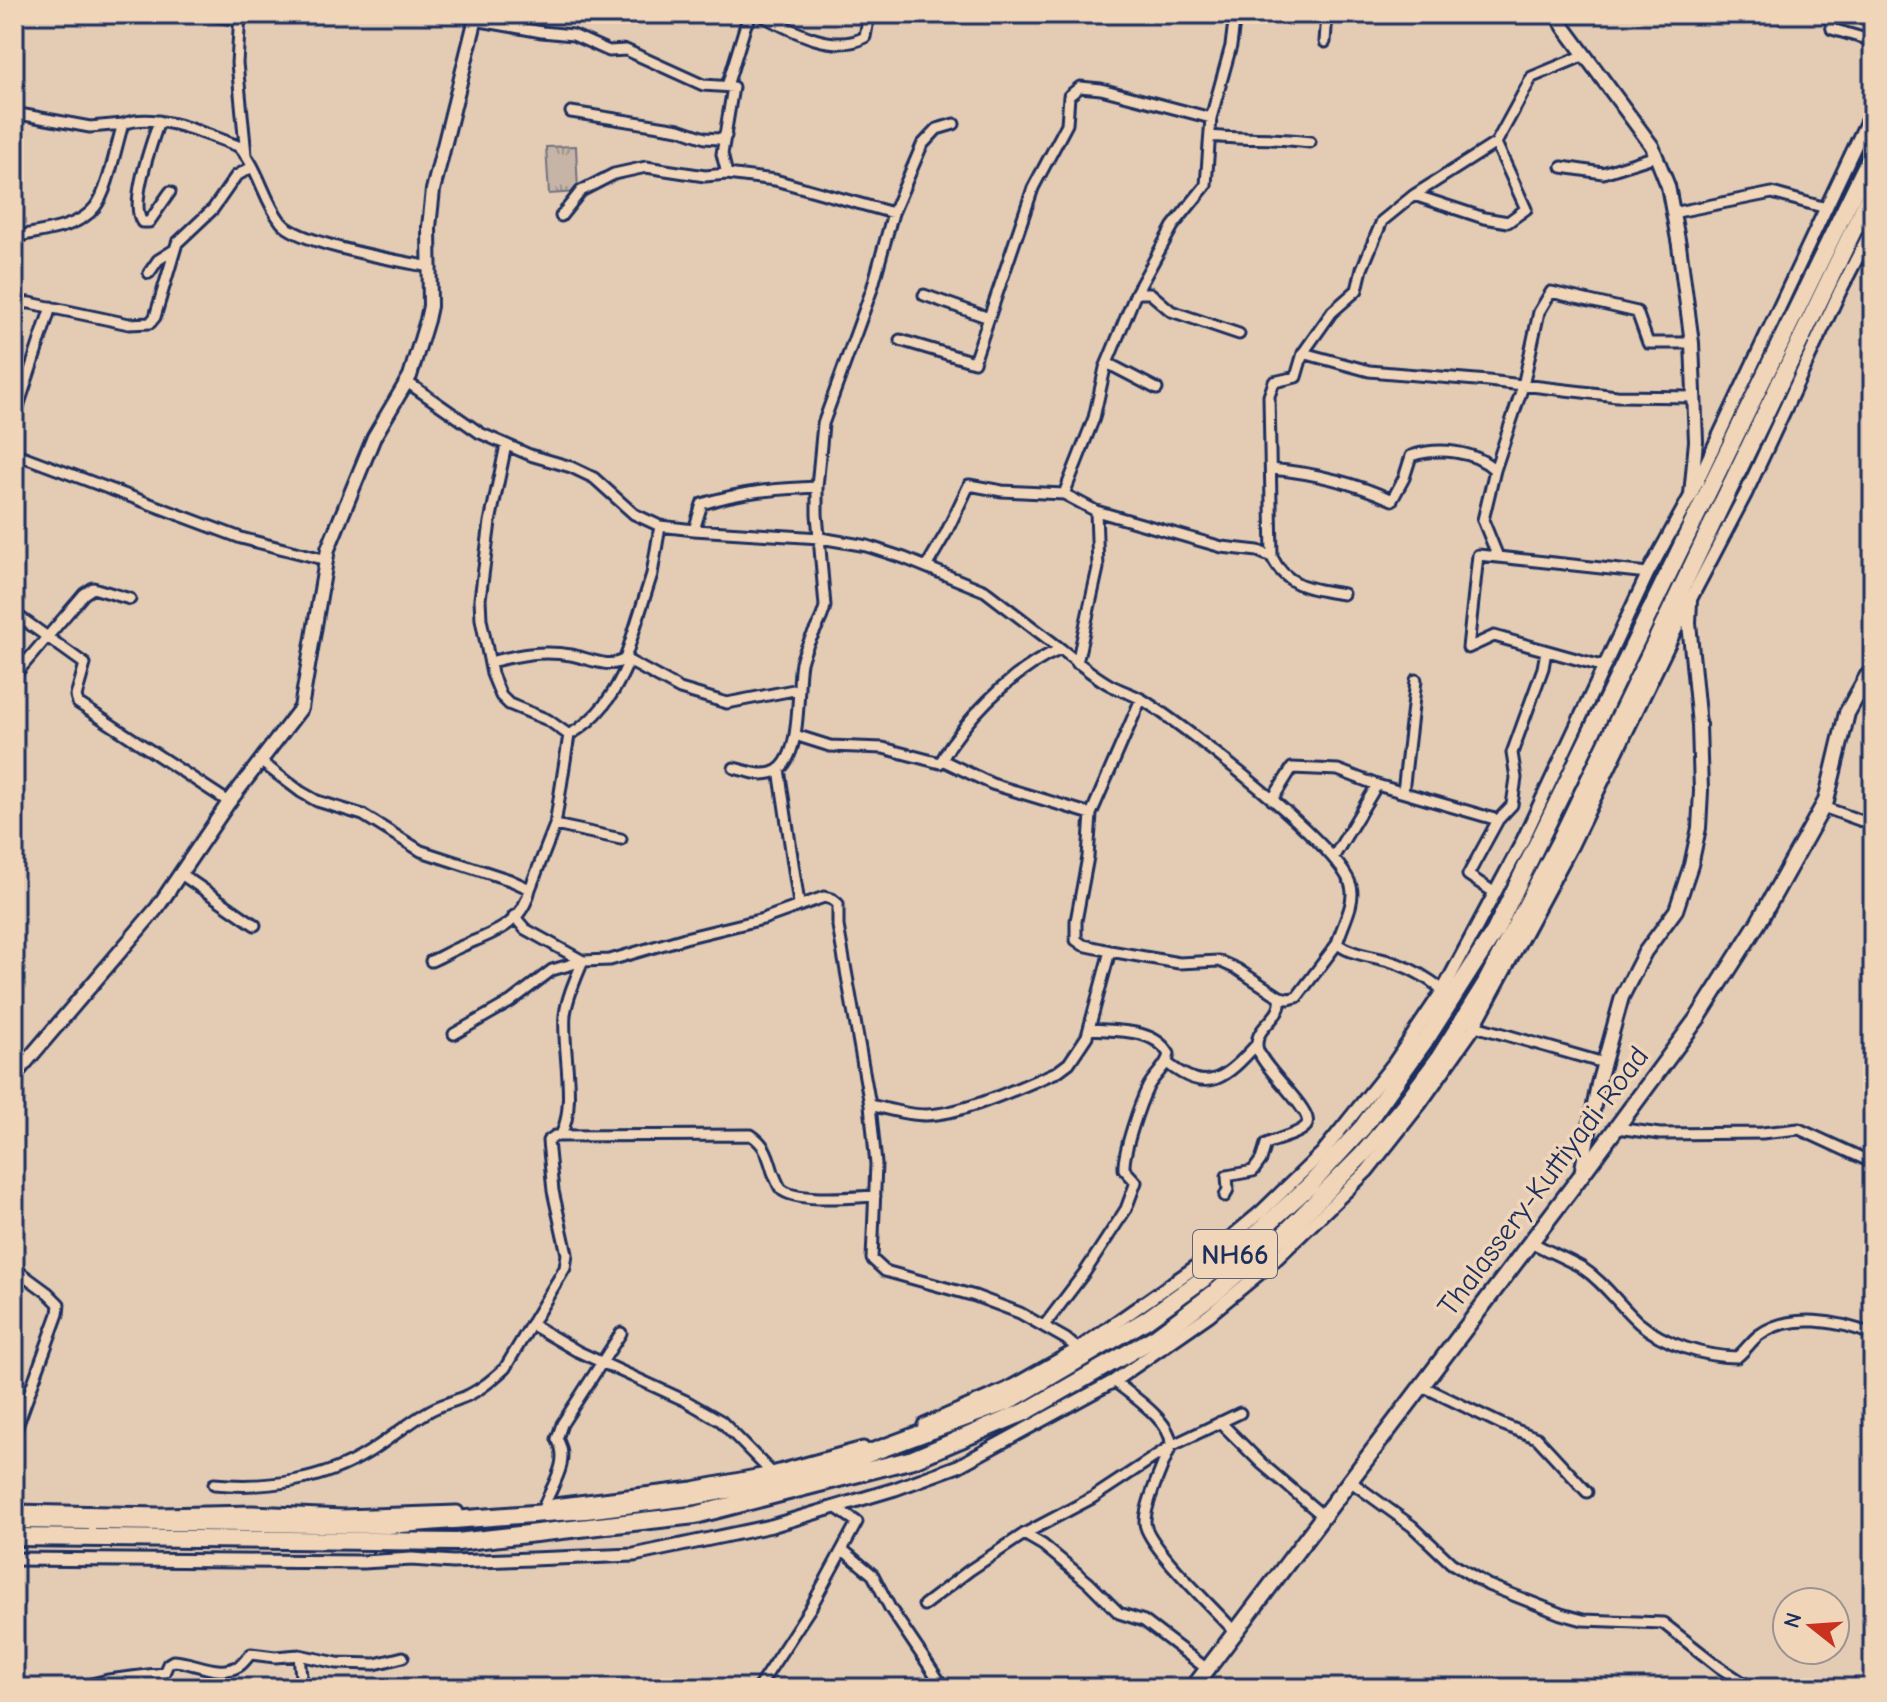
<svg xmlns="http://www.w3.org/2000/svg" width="1887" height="1702" font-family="'Comic Neue',sans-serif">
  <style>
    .park { fill: url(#park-tufts); stroke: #707282; stroke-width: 2 }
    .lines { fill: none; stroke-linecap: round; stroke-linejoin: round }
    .minor-casing { stroke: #1b2f5e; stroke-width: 15 }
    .tertiary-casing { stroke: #1b2f5e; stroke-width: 17 }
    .secondary-casing { stroke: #1b2f5e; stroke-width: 18 }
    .primary-casing { stroke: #1b2f5e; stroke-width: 20 }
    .trunk-casing { stroke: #1b2f5e; stroke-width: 22 }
    .minor { stroke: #f1d5b8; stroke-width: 9 }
    .tertiary { stroke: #f1d5b8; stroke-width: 11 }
    .secondary { stroke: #f1d5b8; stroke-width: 12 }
    .primary { stroke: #f1d5b8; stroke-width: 14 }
    .trunk { stroke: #f1d5b8; stroke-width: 16 }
    .labels { text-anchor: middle; stroke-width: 7; stroke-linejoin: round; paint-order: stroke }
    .shield { fill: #f1d5b8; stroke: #5b6179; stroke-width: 2 }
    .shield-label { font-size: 28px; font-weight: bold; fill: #1b2f5e }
    .street-label { font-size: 30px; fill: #1b2f5e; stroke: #f1d5b8 }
  </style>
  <defs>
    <pattern id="park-tufts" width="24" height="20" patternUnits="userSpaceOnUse" patternTransform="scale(2)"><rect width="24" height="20" fill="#c6b4a6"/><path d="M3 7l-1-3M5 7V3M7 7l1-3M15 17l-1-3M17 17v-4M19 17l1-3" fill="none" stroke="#a0938a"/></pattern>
  </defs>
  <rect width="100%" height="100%" fill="#e4cbb3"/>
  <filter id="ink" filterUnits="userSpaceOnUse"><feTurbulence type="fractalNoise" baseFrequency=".0125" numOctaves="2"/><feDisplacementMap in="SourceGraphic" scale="16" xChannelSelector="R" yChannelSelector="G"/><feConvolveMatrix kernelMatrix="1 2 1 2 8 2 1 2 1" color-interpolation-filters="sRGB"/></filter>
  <g filter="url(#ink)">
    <path class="park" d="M576 146 578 192 549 194 546 147Z"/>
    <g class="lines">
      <g class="minor-casing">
        <path id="minor" d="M205 14 239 20
          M240 14 237 63 246 155
          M759 14C789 29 833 55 865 37L869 14
          M1829 14 1832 29 1873 41
          M475 20 542 32 573 35 609 51 626 50 703 85 733 87 722 154 727 174 775 180 893 213
          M1325 42 1327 14
          M727 86 746 24 753 14
          M571 112 679 129 705 138 718 139 726 136
          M14 113 90 127 123 124
          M159 121C152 143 129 203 142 222H149L170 192
          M1210 136C1244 140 1277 137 1310 142
          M1496 143 1532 77 1585 55
          M1562 167 1603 173 1656 156
          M1672 213 1772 193 1826 208
          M561 216 581 191 614 174 646 167 705 176 727 174
          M14 237C40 231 78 229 95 207 108 192 116 145 123 124 155 111 206 134 238 146 259 167 263 199 281 222 297 244 400 261 430 267
          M149 273 158 260 174 250
          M1136 293H1150L1171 311 1239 334
          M924 295 989 318
          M14 302 30 303 129 324 150 323 155 317 177 243 213 209 236 176 252 167
          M900 340 974 362 1033 188 1067 124 1069 96 1080 87 1101 89 1211 118
          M1303 353 1332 312 1357 290 1362 269 1382 221 1414 195 1484 218 1508 222 1526 209 1496 143 1414 195
          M1107 363 1157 389
          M407 382 480 433 530 455 571 467 594 478 634 514 660 526 694 530 702 504C742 491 776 489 817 487V514L825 606C822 625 806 640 801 663 796 688 804 765 771 773 759 776 746 771 734 768
          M14 419 51 307
          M506 445 490 522 480 599 481 619 492 674 501 696 509 704 548 720 569 735
          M14 453 241 538 327 560
          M1271 469C1314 473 1353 482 1392 500L1404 478 1411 456C1438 447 1474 450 1495 470
          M817 487 823 424 872 289 893 213 922 145 937 129 954 124
          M1096 511 1222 547 1258 551 1272 557C1286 587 1312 589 1343 594
          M694 530 820 538 867 546 904 558 985 591 1061 649
          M1272 557 1269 396 1274 382 1296 377 1303 353 1369 371 1488 381 1617 396 1695 397
          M1498 557 1478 555 1468 648 1494 636 1605 667
          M926 567 946 533 969 485 1002 491 1064 494
          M1648 573 1498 557 1483 520 1495 470 1523 386 1539 312 1551 292 1637 312 1648 343H1692
          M14 613 85 664 76 696 78 703 229 802
          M625 659 680 689 727 703 799 689
          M490 662C518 655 541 650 571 655 588 658 610 670 625 659L652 574 660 526
          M1077 663 1098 568 1096 511 1064 494 1094 418 1105 368 1136 293 1173 226 1206 185 1211 118 1231 46 1235 14
          M14 676 84 594 93 588 130 599
          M795 735 830 746 883 748 940 763C945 756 948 748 953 742 979 705 1020 666 1061 649 1077 662 1092 675 1110 685 1121 691 1133 694 1143 700 1183 725 1341 846 1351 886 1356 904 1341 927 1337 944 1356 957 1378 956 1398 964 1415 970 1429 979 1443 990
          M942 760 992 784 1091 814
          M260 761 301 792 317 801 363 815 421 851 510 880 530 889C522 927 489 934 460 947 450 951 441 957 431 961
          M779 769 799 904
          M1403 792 1416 680
          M1272 800 1292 768 1338 770 1377 785
          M1823 807 1873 825
          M555 825 621 839
          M1333 858 1377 785 1498 820
          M181 874 255 925
          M530 889 555 825 569 735C598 719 615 693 628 663
          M1495 893 1468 875 1498 820 1512 805 1516 778 1512 753 1543 668 1546 651
          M514 916 525 929 583 961
          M1110 951 1083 945 1076 940V921L1088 857 1091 814 1141 699
          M1280 997 1289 999 1297 997 1337 944
          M1475 1026 1604 1063
          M454 1034 510 1002 552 970 583 961 610 960 685 938 763 919 824 897 832 899 838 904V926L870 1105 876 1164 872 1259 885 1271 975 1296 1020 1313 1066 1339 1078 1349
          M14 1049 25 1063
          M1167 1063C1208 1096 1226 1078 1257 1044
          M870 1105C888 1109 907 1115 926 1115 965 1114 1020 1087 1057 1072L1069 1063 1087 1036 1110 951 1179 963 1219 961 1237 969 1280 997C1284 1018 1256 1025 1257 1045 1257 1066 1318 1112 1306 1126 1298 1135 1277 1139 1266 1144L1261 1160 1253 1171 1227 1176 1228 1189 1225 1196
          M1617 1128 1660 1134 1762 1133 1799 1129 1873 1163
          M561 1135C577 1103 562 1050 565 1015 567 997 576 978 583 961
          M1531 1242C1547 1251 1565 1258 1581 1267 1604 1282 1619 1305 1639 1323 1664 1344 1705 1357 1737 1357 1745 1351 1751 1341 1759 1335 1790 1312 1840 1321 1873 1335
          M14 1268 48 1293 59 1304 58 1314 14 1435
          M531 1324 577 1351 686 1401 721 1421 772 1473
          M1044 1326 1085 1272 1126 1209 1136 1182 1124 1169C1123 1152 1140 1103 1148 1087 1154 1075 1167 1067 1169 1054 1154 1028 1117 1031 1089 1029
          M1114 1381C1132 1396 1173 1422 1171 1446 1164 1461 1144 1507 1145 1523 1147 1546 1216 1610 1235 1632
          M1422 1386 1501 1424 1537 1438 1587 1492
          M1220 1422 1261 1463 1323 1516
          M1350 1481 1412 1526 1451 1563 1488 1585 1561 1614 1583 1620 1663 1623 1719 1667 1751 1688
          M214 1484C267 1489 323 1481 369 1452 390 1439 409 1422 431 1410 440 1405 449 1403 459 1399 477 1393 492 1380 505 1368L565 1268 567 1254 553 1191 548 1141 555 1136 751 1135C766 1145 768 1156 773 1172 775 1177 778 1185 781 1189 795 1203 855 1197 875 1196
          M544 1506C552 1485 571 1461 557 1439L562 1424 621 1333
          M1024 1534 1043 1545 1089 1583 1119 1613 1144 1621 1207 1669
          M843 1550 873 1575 890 1608 944 1688
          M924 1605 970 1570 1024 1534 1092 1498 1171 1446 1240 1413
          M299 1655 302 1688
          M75 1688 108 1680 164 1673 168 1664 173 1661C192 1661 218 1677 237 1667 243 1665 246 1658 251 1654L275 1657 299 1655 337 1663 375 1664 403 1657
          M758 1688 811 1607 857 1522 835 1507"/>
      </g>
      <g class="tertiary-casing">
        <path id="tertiary" d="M924 1425 1007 1389 1078 1349 1194 1268 1261 1212 1322 1153 1394 1063 1443 990 1521 844 1648 573 1691 495 1873 108
          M554 1505 693 1488 772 1473 863 1448
          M14 1511 160 1514 252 1512 343 1516 457 1512
          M14 1559 363 1562 412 1559 453 1562 634 1555 771 1526 895 1489 958 1466 1114 1381 1209 1315 1272 1263 1367 1171 1420 1104 1473 1029 1571 847 1690 600 1746 493 1840 291 1873 227"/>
      </g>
      <g class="secondary-casing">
        <path id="secondary" d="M1558 14 1564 27 1652 146 1668 186 1679 245 1692 343 1696 441 1691 495
          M14 1076 157 908 229 802 301 708 328 549 374 437 410 376 427 320 430 306 429 227 433 190 477 14
          M1581 1174 1598 1084 1622 997 1645 952 1676 910 1691 865 1699 828 1701 791 1699 725 1689 623 1690 600"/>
      </g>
      <g class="primary-casing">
        <path id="primary" d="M1193 1688 1580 1177 1699 1016 1758 923 1826 801 1847 713 1867 677 1873 672"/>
      </g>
      <g class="trunk-casing">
        <path id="trunk" d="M14 1520 388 1525 586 1510 696 1496 816 1473 1007 1402 1146 1320 1225 1263 1310 1185 1363 1127 1430 1033 1495 931 1873 152
          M14 1537 457 1542 695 1515 913 1459 1025 1412 1156 1337 1216 1292 1286 1232 1363 1154 1403 1107 1438 1060 1486 983 1560 841 1873 189"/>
      </g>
      <use href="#minor" class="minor"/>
      <use href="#tertiary" class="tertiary"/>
      <use href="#secondary" class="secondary"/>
      <use href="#primary" class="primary"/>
      <use href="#trunk" class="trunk"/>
    </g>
  </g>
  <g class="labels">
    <rect class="shield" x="1193" y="1230" width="84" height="48" rx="6"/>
    <g class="shield-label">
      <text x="1235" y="1264">NH66</text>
    </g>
    <g class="street-label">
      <text transform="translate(1543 1181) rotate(-53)" y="10">Thalassery-Kuttiyadi Road</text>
    </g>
  </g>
  <rect width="1887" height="1702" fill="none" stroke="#f1d5b8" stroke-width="48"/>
  <rect x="24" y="24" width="1839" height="1654" fill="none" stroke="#1b2f5e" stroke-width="3" filter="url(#ink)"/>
  <g transform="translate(1811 1626) rotate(287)"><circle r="38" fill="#f1d5b8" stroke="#9b9394" stroke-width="2"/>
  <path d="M0-6L14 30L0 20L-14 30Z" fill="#c8321e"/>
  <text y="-12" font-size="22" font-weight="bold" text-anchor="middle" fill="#1b2f5e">N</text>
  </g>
</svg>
